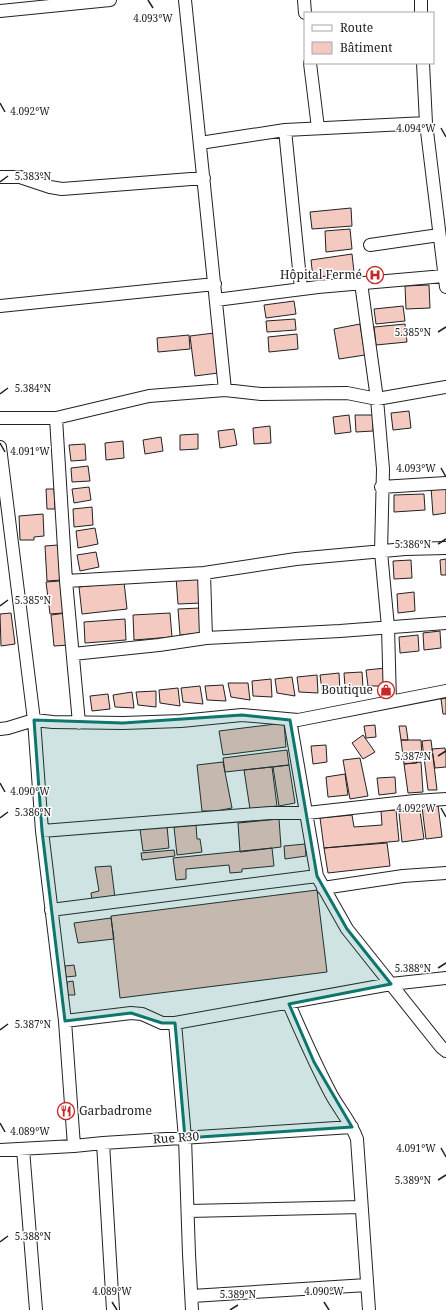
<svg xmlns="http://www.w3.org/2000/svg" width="446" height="1310" font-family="'Noto Serif',serif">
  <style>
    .building { fill: #f3c9c0; stroke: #222 }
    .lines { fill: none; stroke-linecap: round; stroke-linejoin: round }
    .minor-casing { stroke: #222; stroke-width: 14 }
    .minor { stroke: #fff; stroke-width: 12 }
    .marked { fill: #0f766e; fill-opacity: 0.2; stroke: #0f766e; stroke-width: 3; stroke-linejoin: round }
    .ticks { fill: none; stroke: #222; stroke-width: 1.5 }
    .labels { text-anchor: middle; stroke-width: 3; stroke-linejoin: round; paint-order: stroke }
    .poi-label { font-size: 12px; fill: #222; stroke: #fff; text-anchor: end }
    .street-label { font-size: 12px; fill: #222; stroke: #fff }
    .ticks-label { font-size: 10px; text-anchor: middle; fill: #222; stroke: #fff; stroke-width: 3; stroke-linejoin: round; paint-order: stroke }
  </style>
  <rect width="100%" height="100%" fill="#fff"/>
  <path class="building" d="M351 208 352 226 312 229 310 212Z
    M350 229 352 249 326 252 325 231Z
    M352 254 354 272 313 278 311 260Z
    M429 285 430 308 406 309 405 286Z
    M294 301 296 314 266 318 264 305Z
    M403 306 405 321 376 324 374 309Z
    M295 319 296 330 267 332 266 321Z
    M360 324 365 355 339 359 334 329Z
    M405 324 407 342 376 345 374 327Z
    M214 333 218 373 195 376 190 336Z
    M297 334 298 349 269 352 268 337Z
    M189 335 190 349 158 352 157 338Z
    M409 411 411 428 393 430 391 413Z
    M349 415 351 432 335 434 333 417Z
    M355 415H373V431L356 432Z
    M270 426 271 443 254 444 253 428Z
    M234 429 237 445 220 448 218 431Z
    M198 434V449L180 450V435Z
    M161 437 163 451 145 454 143 440Z
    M123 441 124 458 106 460 105 443Z
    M85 444 86 460 71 461 69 445Z
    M88 466 90 481 72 482 71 468Z
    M446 485V513L433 515 431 487Z
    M89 487 91 500 74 503 72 489Z
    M46 489H54L55 509H47Z
    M424 494 425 510 394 512V495Z
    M92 507 93 525 74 527 73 509Z
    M43 514 44 536 34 537V540H20L19 516Z
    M95 528 98 544 78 548 76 531Z
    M58 545 61 580 47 581 45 546Z
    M96 552 99 567 80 571 77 555Z
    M446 559V575H441L440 560Z
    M411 560 412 578 394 579 393 561Z
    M200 575 202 603 178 604 176 577Z
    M60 581 63 613 50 614 46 582Z
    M124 582 127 609 82 614 79 587Z
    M414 592 415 611 398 613 397 594Z
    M200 608 202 633 180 635 178 609Z
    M11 613 15 644 1 646 0 614Z
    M66 613 69 645 54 646 51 615Z
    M170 613 172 637 134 640 133 615Z
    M125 619 126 640 85 643 84 622Z
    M440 631 441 648 424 650 423 633Z
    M418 635 419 651 400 653 399 637Z
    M386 668V686H368L366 670Z
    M362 672 363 688 345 687 344 673Z
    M339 673 340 691 322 690 320 675Z
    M317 675 318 693 299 692 297 677Z
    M292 677 295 696 277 693 275 679Z
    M271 679 272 697 253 696 252 681Z
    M228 683H248L250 700 231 697Z
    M223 685 226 701 207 700 205 686Z
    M200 686 203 704 183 702 181 688Z
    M178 688 180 706 160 703 159 690Z
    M156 691V707L138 705 136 692Z
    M132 692 134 708 115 707 113 695Z
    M108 694 110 709 92 711 90 696Z
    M446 698V714H443L441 699Z
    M284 723 286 747 223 755 219 731Z
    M375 725 376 737 366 738 364 726Z
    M399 726H406L408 740H401Z
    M363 735 375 752 363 759 352 743Z
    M401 740H421L422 757 416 758 417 763 404 764Z
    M431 740 437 790H428L422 741Z
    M326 745 327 762 313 764 311 746Z
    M445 748V750H446V767L435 768 432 749Z
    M287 750 289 765 225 772 223 758Z
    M360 758 368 796 350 799 343 760Z
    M223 762 232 808 216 811H202L197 765Z
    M421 762 423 792 408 793 404 764Z
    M289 765 295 803 279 806 273 767Z
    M272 767 277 806 250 809 244 770Z
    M345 774 348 795 328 797 326 777Z
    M395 777 396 793 379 795 377 778Z
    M438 805 442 837 426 839 422 807Z
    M396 810 399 841 324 848 320 818 352 815 354 827 382 825 381 811Z
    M420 811 424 839 402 842 399 813Z
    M279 819 281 847 240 852 238 823Z
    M196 825 197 839H200L202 852 177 855 174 827Z
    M167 826 169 848 143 851 140 829Z
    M387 843 390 866 328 873 324 848Z
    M305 844 306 856 285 859 284 846Z
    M272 848 274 866 242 869V872L230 873 229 865 186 869V879L176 880 173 858Z
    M174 850 175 856 142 860 141 853Z
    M111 866 115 898 92 900 91 893 99 891 95 867Z
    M317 890 327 972 120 998 111 916Z
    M111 918 114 939 78 943 74 923Z
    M74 965 76 976 66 977 65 966Z
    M73 981 75 995H68L67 982Z"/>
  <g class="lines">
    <g class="minor-casing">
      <path id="minor" d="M185 0 225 390
        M304 0 305 13
        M421 0V13
        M0 11 110 0
        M310 63 318 128
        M423 63 426 123 446 287
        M285 130 301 289
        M200 143 285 130 426 123
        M0 177H20L50 187 62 189 204 178
        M370 245 439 235
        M361 283 377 399 383 469 381 552 388 627 390 702
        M216 300 318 287 444 276
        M0 306 215 284
        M0 418H56L149 396 225 390 261 394 347 393 377 399 446 387
        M56 418 66 581 79 723
        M0 447 34 720 42 831 65 1021 74 1146
        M381 487 446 483
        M204 573 206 638
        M66 581 204 573 296 559 405 549 446 548
        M73 654 159 645 206 638 340 631 446 623
        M290 720 317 876 347 929 441 1047 446 1051
        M0 729 8 728 34 720 53 722 123 723 181 721 242 715 298 720 446 691
        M42 831 270 813H307L415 801 446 799
        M323 888 403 876 446 873
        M51 910 317 876
        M289 1004C302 1034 315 1064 331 1094 339 1109 351 1122 357 1139L369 1310
        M65 1021 131 1013 142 1014 162 1023H175L391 984 446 978
        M175 1023 185 1138 189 1254 192 1310
        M103 1143 113 1310
        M23 1149 36 1310
        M0 1150 74 1146 103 1143 352 1127
        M188 1211 361 1207
        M192 1296 367 1285"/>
    </g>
    <use href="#minor" class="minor"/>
  </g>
  <path class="marked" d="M242 715 290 720 317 876 347 929 391 984 289 1004 314 1062 352 1127 185 1138 175 1023H162L131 1013 65 1021 42 831 34 720 123 723Z"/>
  <path class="ticks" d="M148 0 153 8M0 103 5 112M441 128 446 137M0 182 8 176M438 332 446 327M0 394 8 388M0 443 5 452M441 468 446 477M438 544 446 539M0 606 8 600M438 756 446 751M0 783 5 792M441 808 446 817M0 818 8 812M438 968 446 963M0 1030 8 1024M0 1123 5 1132M441 1148 446 1157M438 1180 446 1175M0 1242 8 1236M112 1302 117 1310M324 1302 329 1310M230 1310 238 1305"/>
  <defs>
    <g id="hospital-ring" transform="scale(0.9)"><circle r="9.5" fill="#fff" stroke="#c62828" stroke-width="1.5"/><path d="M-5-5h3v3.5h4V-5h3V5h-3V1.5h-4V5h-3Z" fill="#c62828"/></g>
    <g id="shop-ring" transform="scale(0.9)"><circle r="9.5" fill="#fff" stroke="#c62828" stroke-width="1.5"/><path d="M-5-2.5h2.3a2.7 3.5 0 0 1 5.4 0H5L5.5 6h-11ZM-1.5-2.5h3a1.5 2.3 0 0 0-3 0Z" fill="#c62828"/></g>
    <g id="restaurant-ring" transform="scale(0.9)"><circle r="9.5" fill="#fff" stroke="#c62828" stroke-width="1.5"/><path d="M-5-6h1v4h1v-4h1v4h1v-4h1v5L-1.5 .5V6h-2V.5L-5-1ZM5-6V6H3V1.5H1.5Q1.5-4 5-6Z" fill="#c62828"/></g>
  </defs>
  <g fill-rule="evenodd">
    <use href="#hospital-ring" x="375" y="275"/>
    <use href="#shop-ring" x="386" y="690"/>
    <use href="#restaurant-ring" x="66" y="1111"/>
  </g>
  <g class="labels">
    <g class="poi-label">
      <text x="362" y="279">Hôpital Fermé</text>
      <text x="373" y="694">Boutique</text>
      <text x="79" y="1115" text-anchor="start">Garbadrome</text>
    </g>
    <g class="street-label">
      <text transform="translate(176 1138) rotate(-4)" y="4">Rue R30</text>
    </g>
  </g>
  <g class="ticks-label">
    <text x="153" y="22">4.093°W</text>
    <text x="30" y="115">4.092°W</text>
    <text x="416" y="132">4.094°W</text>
    <text x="33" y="180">5.383°N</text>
    <text x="413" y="336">5.385°N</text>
    <text x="33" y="392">5.384°N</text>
    <text x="30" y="455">4.091°W</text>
    <text x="416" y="472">4.093°W</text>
    <text x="413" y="548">5.386°N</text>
    <text x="33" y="604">5.385°N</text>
    <text x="413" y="760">5.387°N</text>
    <text x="30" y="795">4.090°W</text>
    <text x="416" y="812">4.092°W</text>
    <text x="33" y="816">5.386°N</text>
    <text x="413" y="972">5.388°N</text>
    <text x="33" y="1028">5.387°N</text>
    <text x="30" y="1135">4.089°W</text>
    <text x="416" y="1152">4.091°W</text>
    <text x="413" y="1184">5.389°N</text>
    <text x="33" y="1240">5.388°N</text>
    <text x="112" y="1295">4.089°W</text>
    <text x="324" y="1295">4.090°W</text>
    <text x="238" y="1298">5.389°N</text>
  </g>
  <rect x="304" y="12" width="130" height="52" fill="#ffffff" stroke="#a7a7a7"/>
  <rect x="312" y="25" width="20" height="6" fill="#ffffff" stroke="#a7a7a7"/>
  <text x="340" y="32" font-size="12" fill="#222222">Route</text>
  <rect x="312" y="42" width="20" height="12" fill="#f3c9c0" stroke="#a7a7a7"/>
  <text x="340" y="52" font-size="12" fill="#222222">Bâtiment</text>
</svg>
